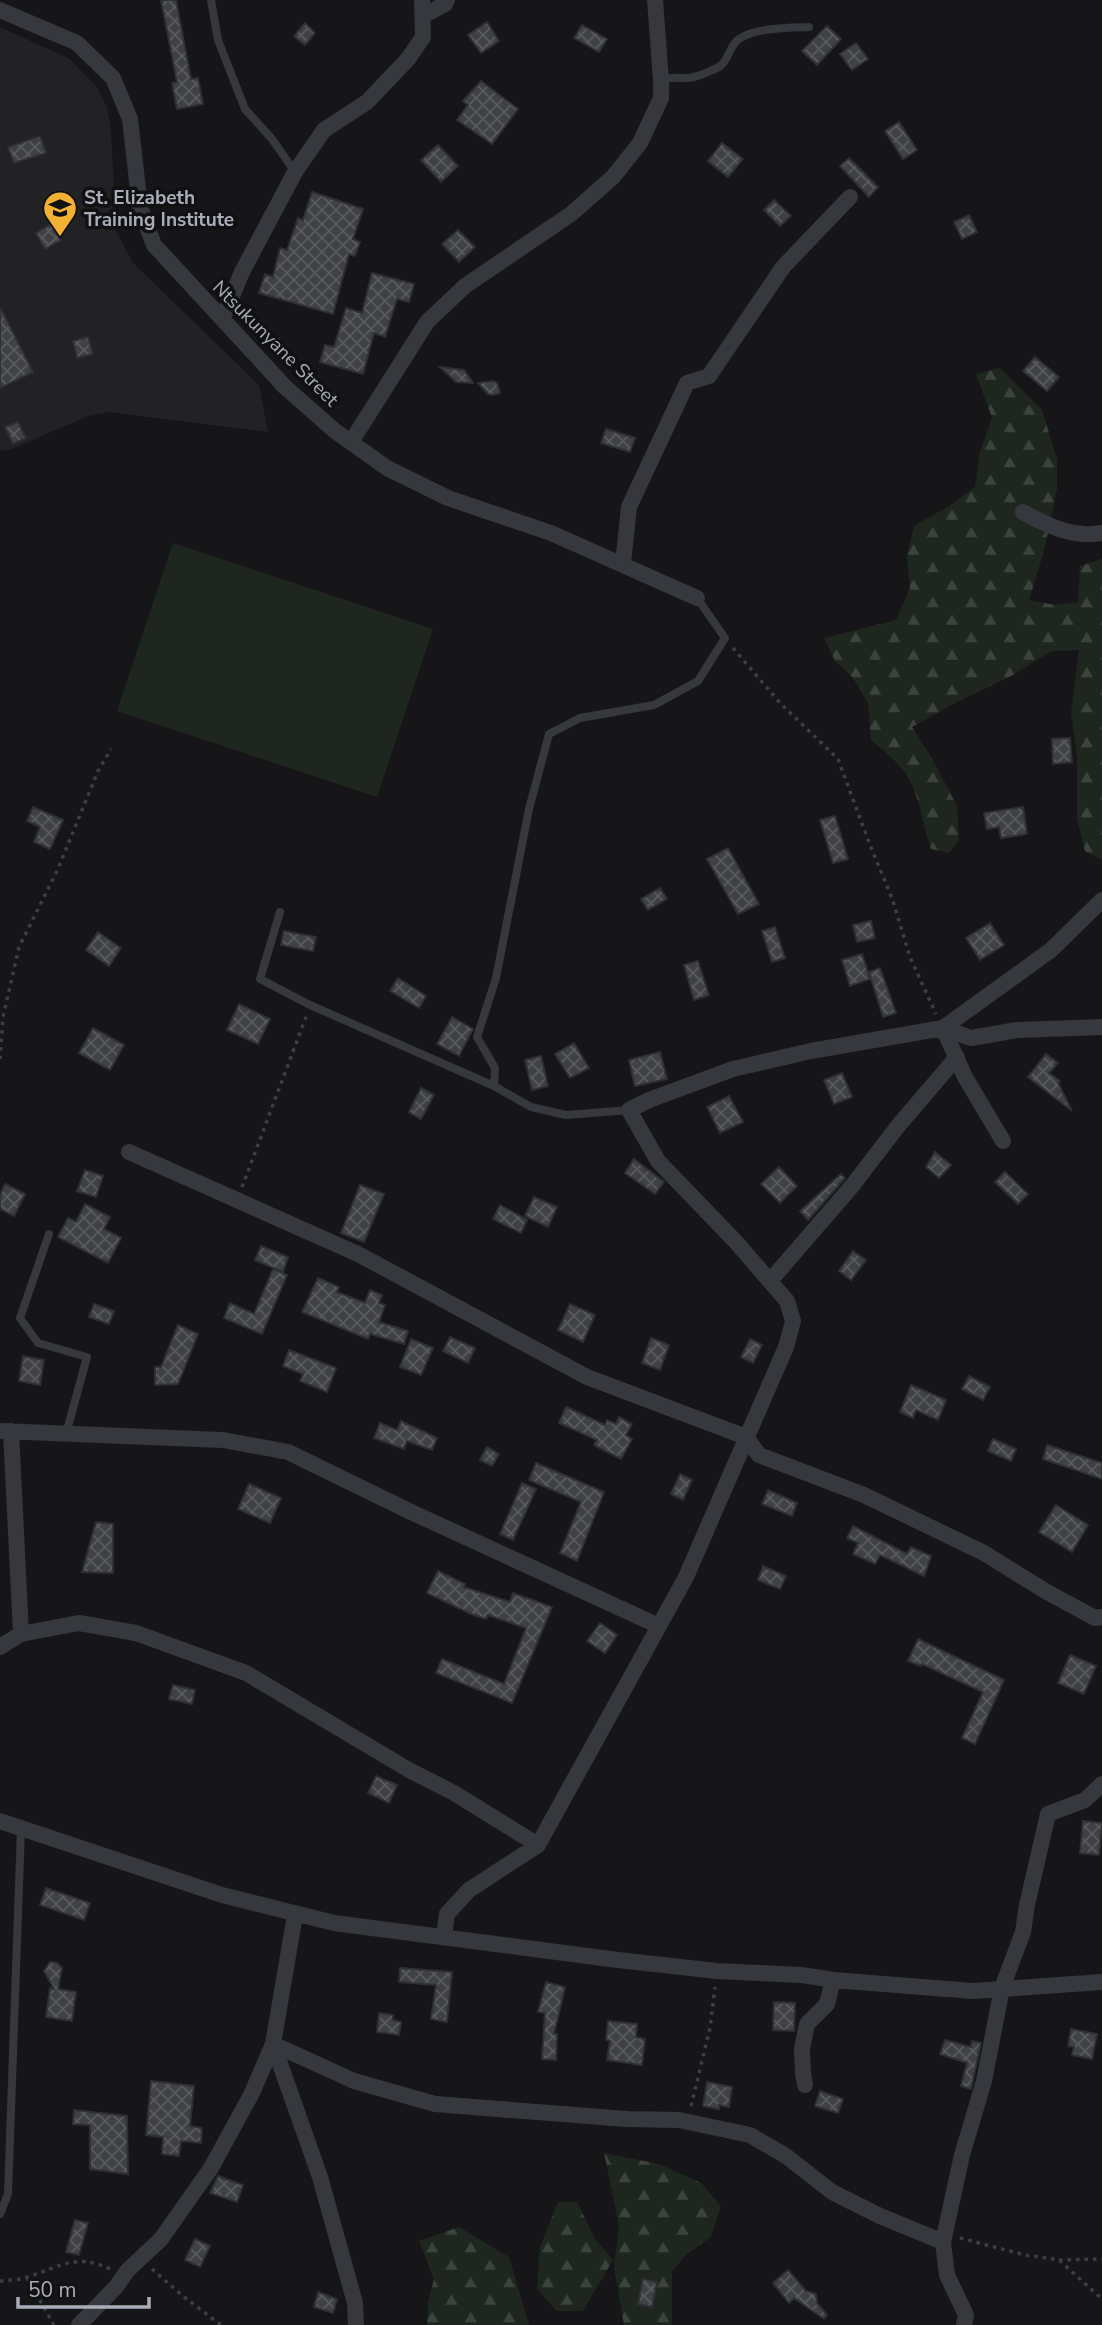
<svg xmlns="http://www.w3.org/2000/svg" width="1102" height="2325" font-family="'Nunito Sans',sans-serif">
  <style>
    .built { fill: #222225 }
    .forest { fill: url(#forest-firs) }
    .pitch { fill: #1e261f }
    .building { fill: url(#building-cross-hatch); stroke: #303034; stroke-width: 2 }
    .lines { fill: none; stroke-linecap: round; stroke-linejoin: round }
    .path { stroke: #3d3f44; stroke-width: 3.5; stroke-dasharray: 3.5 5; stroke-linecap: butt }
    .lane { stroke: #37383d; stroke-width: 8 }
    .street { stroke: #37383d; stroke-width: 16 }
    .labels { text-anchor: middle; stroke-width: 7; stroke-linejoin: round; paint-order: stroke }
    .poi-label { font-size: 19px; font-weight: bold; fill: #a8adb8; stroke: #111113; text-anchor: start }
    .street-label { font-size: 19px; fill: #a8adb8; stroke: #111113 }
  </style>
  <defs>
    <pattern id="forest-firs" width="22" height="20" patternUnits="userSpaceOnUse" patternTransform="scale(1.75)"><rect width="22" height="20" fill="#1e261f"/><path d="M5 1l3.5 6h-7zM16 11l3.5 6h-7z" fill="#3c433d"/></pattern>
    <pattern id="building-cross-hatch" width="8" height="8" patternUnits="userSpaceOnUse" patternTransform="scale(1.75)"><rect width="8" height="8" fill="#404145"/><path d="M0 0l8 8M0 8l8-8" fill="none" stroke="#595a5e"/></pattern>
  </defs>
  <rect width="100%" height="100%" fill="#161618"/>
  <path class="built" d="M0 27 70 59 97 87 107 107 111 129 116 231 133 263 259 385 268 432 108 412 88 416 12 449 0 451Z"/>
  <path class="forest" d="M1000 368 1042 410 1057 459V489L1044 551 1029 600 1055 605 1078 602 1080 566 1102 559V858L1100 859 1085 851 1077 818V756L1071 713 1079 650 1052 651 1011 676 955 703 912 727 933 760 957 806 959 840 949 853 931 849C924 830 922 809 914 790 907 769 887 753 871 740L868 703 853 678 835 661 824 638 896 620 910 588 907 557 914 526 949 506 975 487 980 452 992 418 976 374Z
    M604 2153 659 2164 701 2183 721 2206 711 2237 687 2254 672 2271V2325H624L614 2268 619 2226Z
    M558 2202H577L595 2239 613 2260 583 2311H557L537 2289 540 2247Z
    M459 2227 509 2257 529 2325H427L428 2303 434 2279 419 2241Z"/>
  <path class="pitch" d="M173 543 433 629 377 797 117 711Z"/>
  <path class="building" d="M161 0H176L191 79 198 78 203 104 177 109 172 83 177 82Z
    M487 22 499 41 481 53 468 35Z
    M305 23 315 33 305 45 294 36Z
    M582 25 607 39 599 52 574 38Z
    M827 26 841 39 817 65 802 51Z
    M856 43 868 59 852 70 840 54Z
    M481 81 518 109 492 144 457 120 468 105 463 101Z
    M899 122 917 150 903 159 885 131Z
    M40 136 46 153 14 163 8 147Z
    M722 143 743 159 728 177 708 161Z
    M438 145 458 166 441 182 421 160Z
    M849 158 878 187 869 197 840 166Z
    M312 192 363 209 353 239 360 242 355 256 349 254 333 314 259 293 265 274 273 277 280 248 287 250 298 218 303 220Z
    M774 200 791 216 780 226 764 210Z
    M969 215 977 232 962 239 954 222Z
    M51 224 61 240 45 249 36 233Z
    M458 230 475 247 459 262 442 244Z
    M372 273 414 284 409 302 397 299 385 337 374 333 363 374 320 362 325 345 334 347 346 308 362 313Z
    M0 307 33 372 0 388Z
    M88 337 93 354 77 358 73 341Z
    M1035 357 1059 377 1047 391 1023 371Z
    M440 367 464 370 473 383 456 382Z
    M493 381 497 383 500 393 493 395 488 394 478 383Z
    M18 422 26 438 13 444 5 427Z
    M606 429 635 438 630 452 601 443Z
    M1070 738 1072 762 1053 764 1052 739Z
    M33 807 63 820 50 849 34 842 40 827 27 821Z
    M1023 807 1027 834 1001 838 999 827 987 829 984 813Z
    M835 816 848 859 833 863 820 820Z
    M728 848 759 904 738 914 707 859Z
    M660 888 667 899 648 910 641 899Z
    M871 921 875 938 857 942 853 925Z
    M990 923 1004 945 980 960 966 938Z
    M775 927 785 958 772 962 762 931Z
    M284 931 316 937 313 951 281 945Z
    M98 932 121 948 109 966 86 950Z
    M862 954 870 979 850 986 842 960Z
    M698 961 709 995 694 1000 684 965Z
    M880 968 896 1013 883 1017 869 972Z
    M398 978 426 996 419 1008 390 991Z
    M239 1004 270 1019 258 1044 227 1030Z
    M452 1017 473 1029 459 1056 437 1044Z
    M93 1028 124 1045 110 1070 79 1053Z
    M574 1043 589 1068 570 1078 555 1054Z
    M660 1052 667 1079 635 1086 629 1060Z
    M1046 1054 1058 1063 1049 1073 1060 1081 1058 1083 1072 1111 1028 1077Z
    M541 1056 548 1086 532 1090 525 1060Z
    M842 1073 852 1097 834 1104 824 1080Z
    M421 1088 434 1095 421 1119 409 1112Z
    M729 1096 743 1122 720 1133 707 1107Z
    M935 1152 951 1165 939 1178 926 1167Z
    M634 1159 664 1182 655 1194 625 1173Z
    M779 1167 797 1186 780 1203 761 1184Z
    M85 1170 103 1176 96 1197 77 1191Z
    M1005 1172 1028 1194 1018 1204 995 1182Z
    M841 1174 845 1178 808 1220 800 1211Z
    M5 1184 25 1194 14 1216 0 1209V1195Z
    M360 1185 384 1194 364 1242 341 1233Z
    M534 1197 557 1207 548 1227 525 1216Z
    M85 1204 110 1217 104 1229 121 1238 108 1263 58 1237 68 1218 76 1222Z
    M500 1205 527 1220 521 1233 493 1219Z
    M261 1246 288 1257 283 1272 255 1260Z
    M853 1251 866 1260 851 1280 839 1271Z
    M273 1269 287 1275 262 1334 224 1318 230 1303 254 1314Z
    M318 1278 339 1287 337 1292 365 1303 370 1290 382 1295 379 1303 385 1305 379 1322 408 1331 404 1344 370 1334 368 1339 302 1312Z
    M94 1304 114 1311 109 1324 89 1317Z
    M570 1304 595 1315 583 1342 558 1330Z
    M178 1325 198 1334 178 1384 155 1385V1367H161Z
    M450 1337 475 1348 468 1363 443 1351Z
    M651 1338 669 1345 660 1370 642 1363Z
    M411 1339 433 1348 421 1375 400 1367Z
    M750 1339 762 1345 753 1363 741 1357Z
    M289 1350 336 1368 327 1392 300 1381 303 1374 283 1366Z
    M23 1356 44 1360 40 1385 19 1381Z
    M969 1376 990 1387 983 1400 962 1389Z
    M911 1385 946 1400 938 1420 916 1410 913 1418 900 1412Z
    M566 1407 605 1425 607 1420 616 1424 619 1417 632 1424 626 1435 632 1439 621 1459 594 1445 597 1440 559 1423Z
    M401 1421 437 1438 432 1450 407 1441 404 1449 374 1438 380 1423 397 1430Z
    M993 1439 1016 1449 1011 1461 988 1451Z
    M1047 1445 1102 1463V1479L1043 1459Z
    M487 1447 499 1454 492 1466 480 1460Z
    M536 1463 604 1492 577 1561 560 1553 581 1502 529 1480Z
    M680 1474 692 1480 683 1500 671 1494Z
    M522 1483 536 1489 513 1540 500 1534Z
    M249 1484 281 1498 270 1523 238 1509Z
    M768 1490 797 1503 792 1516 762 1504Z
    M1056 1505 1088 1525 1072 1552 1039 1532Z
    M96 1522 113 1524V1573L82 1572Z
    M853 1526 907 1554 911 1547 931 1556 924 1576 880 1555 875 1564 853 1554 858 1543 847 1538Z
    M763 1566 786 1576 780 1589 758 1580Z
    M438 1571 465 1584 464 1587 510 1602 513 1593 552 1607 512 1703 436 1673 442 1659 504 1684 526 1628 488 1615 486 1619 471 1614 427 1593Z
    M600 1623 617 1635 605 1653 587 1641Z
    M918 1639 1004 1680 975 1744 962 1738 983 1692 922 1664 921 1666 908 1661Z
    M1070 1655 1096 1666 1084 1694 1058 1683Z
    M173 1685 195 1690 192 1704 169 1699Z
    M376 1776 397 1785 389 1803 368 1793Z
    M1083 1821 1102 1823 1099 1855 1080 1853Z
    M46 1888 90 1903 84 1920 40 1905Z
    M50 1962 57 1963 62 1968 58 1989 76 1992 72 2021 46 2017 50 1988 54 1989 44 1971Z
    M400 1968 452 1972 447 2022 431 2019 436 1985 399 1982Z
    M546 1982 565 1987 554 2034H557L556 2060 542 2059 545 2013 538 2012Z
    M774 2002 795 2003 794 2031 773 2030Z
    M379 2013 393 2015V2020L401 2022 399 2035 377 2032Z
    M608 2021 637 2024 636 2037 645 2039 642 2065 607 2060 610 2041 606 2040Z
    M1071 2029 1097 2034 1092 2059 1072 2055 1074 2047 1068 2046Z
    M945 2040 971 2047 972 2041 981 2043 971 2089 961 2086 967 2063 940 2054Z
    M151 2081 194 2086 190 2126 202 2128 201 2143 181 2141 179 2156 162 2154 163 2137 146 2135Z
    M707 2082 732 2087 729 2107 719 2105V2109L703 2106Z
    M820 2091 843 2099 838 2113 815 2106Z
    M74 2110 127 2116 128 2174 90 2169V2125L73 2124Z
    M218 2176 243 2185 237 2202 210 2193Z
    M75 2220 88 2223 79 2255 66 2252Z
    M195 2239 210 2246 200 2267 185 2260Z
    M788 2270 806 2291 816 2294 817 2303 827 2315 824 2319 794 2298 789 2303 773 2283Z
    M643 2279 657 2282 652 2307 638 2304Z
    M318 2292 337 2299 333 2313 314 2307Z"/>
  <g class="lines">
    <path class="path" d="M733 648 780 703 838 759 870 845 892 898 910 957 936 1014
      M0 1059 3 1017 19 947 57 871 98 771 111 749
      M242 1187 306 1017
      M691 2106 710 2028 715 1987
      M960 2238 1025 2255 1059 2260 1102 2299
      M1059 2260 1102 2259
      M152 2269 184 2297 221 2325
      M27 2278 54 2325
      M0 2281C9 2280 20 2280 28 2277 61 2266 76 2253 110 2269"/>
    <path class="lane" d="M211 0 218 40 245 109 272 139 295 172
      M661 80C677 75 682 80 694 77 700 76 708 72 715 69 727 64 727 54 734 44 746 27 790 28 809 27
      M280 912 260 979 310 1005 494 1086 531 1107 566 1115 629 1110
      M494 1086 495 1068 477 1037 496 978 529 809 549 734 580 718 654 705 698 681 725 638 697 598
      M49 1234 20 1318 38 1343 87 1357 66 1434
      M0 2214 8 2194 21 1829"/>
    <path class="street" d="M0 10 77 43 113 78 130 119 140 207 154 245 285 387 335 431 387 468 448 498 551 533 697 598
      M423 16 445 4 447 0
      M223 318 242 272 295 172 324 130 367 102 408 59 423 37 422 0
      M351 442 427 322 465 286 571 214 613 177 640 143 661 98V80L655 0
      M1023 512C1048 526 1073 538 1102 533
      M623 564 629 507 687 383 709 376 783 267 850 197
      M943 1028 971 1038 1017 1030 1102 1027
      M943 1028 965 1077 1003 1141
      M129 1152 358 1254 587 1377 746 1437 759 1455 864 1495 984 1553 1047 1592 1095 1618 1102 1617
      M770 1281 852 1186 898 1126 957 1057
      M0 1431 223 1440 288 1452 411 1512 659 1626 686 1577 786 1347 793 1321 787 1301 736 1242 658 1161 629 1110 649 1100 733 1069 811 1051 943 1028 1051 950 1102 900
      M11 1431 21 1634
      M0 1647 21 1634 79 1623 136 1633 246 1673 409 1770 454 1793 538 1845
      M0 1821 222 1895 334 1923 618 1960 717 1971 802 1975 833 1980 973 1991 1102 1982
      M444 1936 447 1914 469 1890 538 1845 659 1626
      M273 2044 354 2081 435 2104 627 2119 679 2120 750 2135 786 2156 832 2192 880 2216 943 2242
      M273 2044 320 2177 355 2303 356 2325
      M805 2085 803 2073 802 2049 807 2024 827 2004 833 1980
      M79 2325 116 2287 127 2271 161 2239 211 2168 252 2093 273 2044 295 1915
      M964 2325 966 2315 947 2275 943 2242 962 2155 984 2081 1002 1988 1023 1932 1027 1905 1048 1814 1085 1800 1102 1784"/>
  </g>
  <defs>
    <g id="university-pin" transform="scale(1.75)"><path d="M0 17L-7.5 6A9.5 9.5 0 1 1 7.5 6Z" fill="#f2b134" stroke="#111113"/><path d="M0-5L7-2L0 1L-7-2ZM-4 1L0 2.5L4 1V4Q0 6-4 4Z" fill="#111"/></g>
  </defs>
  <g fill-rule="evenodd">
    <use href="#university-pin" x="60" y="208"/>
  </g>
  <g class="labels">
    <g class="poi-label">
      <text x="84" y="204">St. Elizabeth<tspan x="84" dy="22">Training Institute</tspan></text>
    </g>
    <g class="street-label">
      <text transform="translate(276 343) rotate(45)" y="7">Ntsukunyane Street</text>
    </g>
  </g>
  <path d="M18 2297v10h131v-10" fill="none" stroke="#a8adb8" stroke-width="3.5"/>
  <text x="28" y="2297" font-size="21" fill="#a8adb8" stroke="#111113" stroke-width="5" paint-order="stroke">50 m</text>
</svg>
